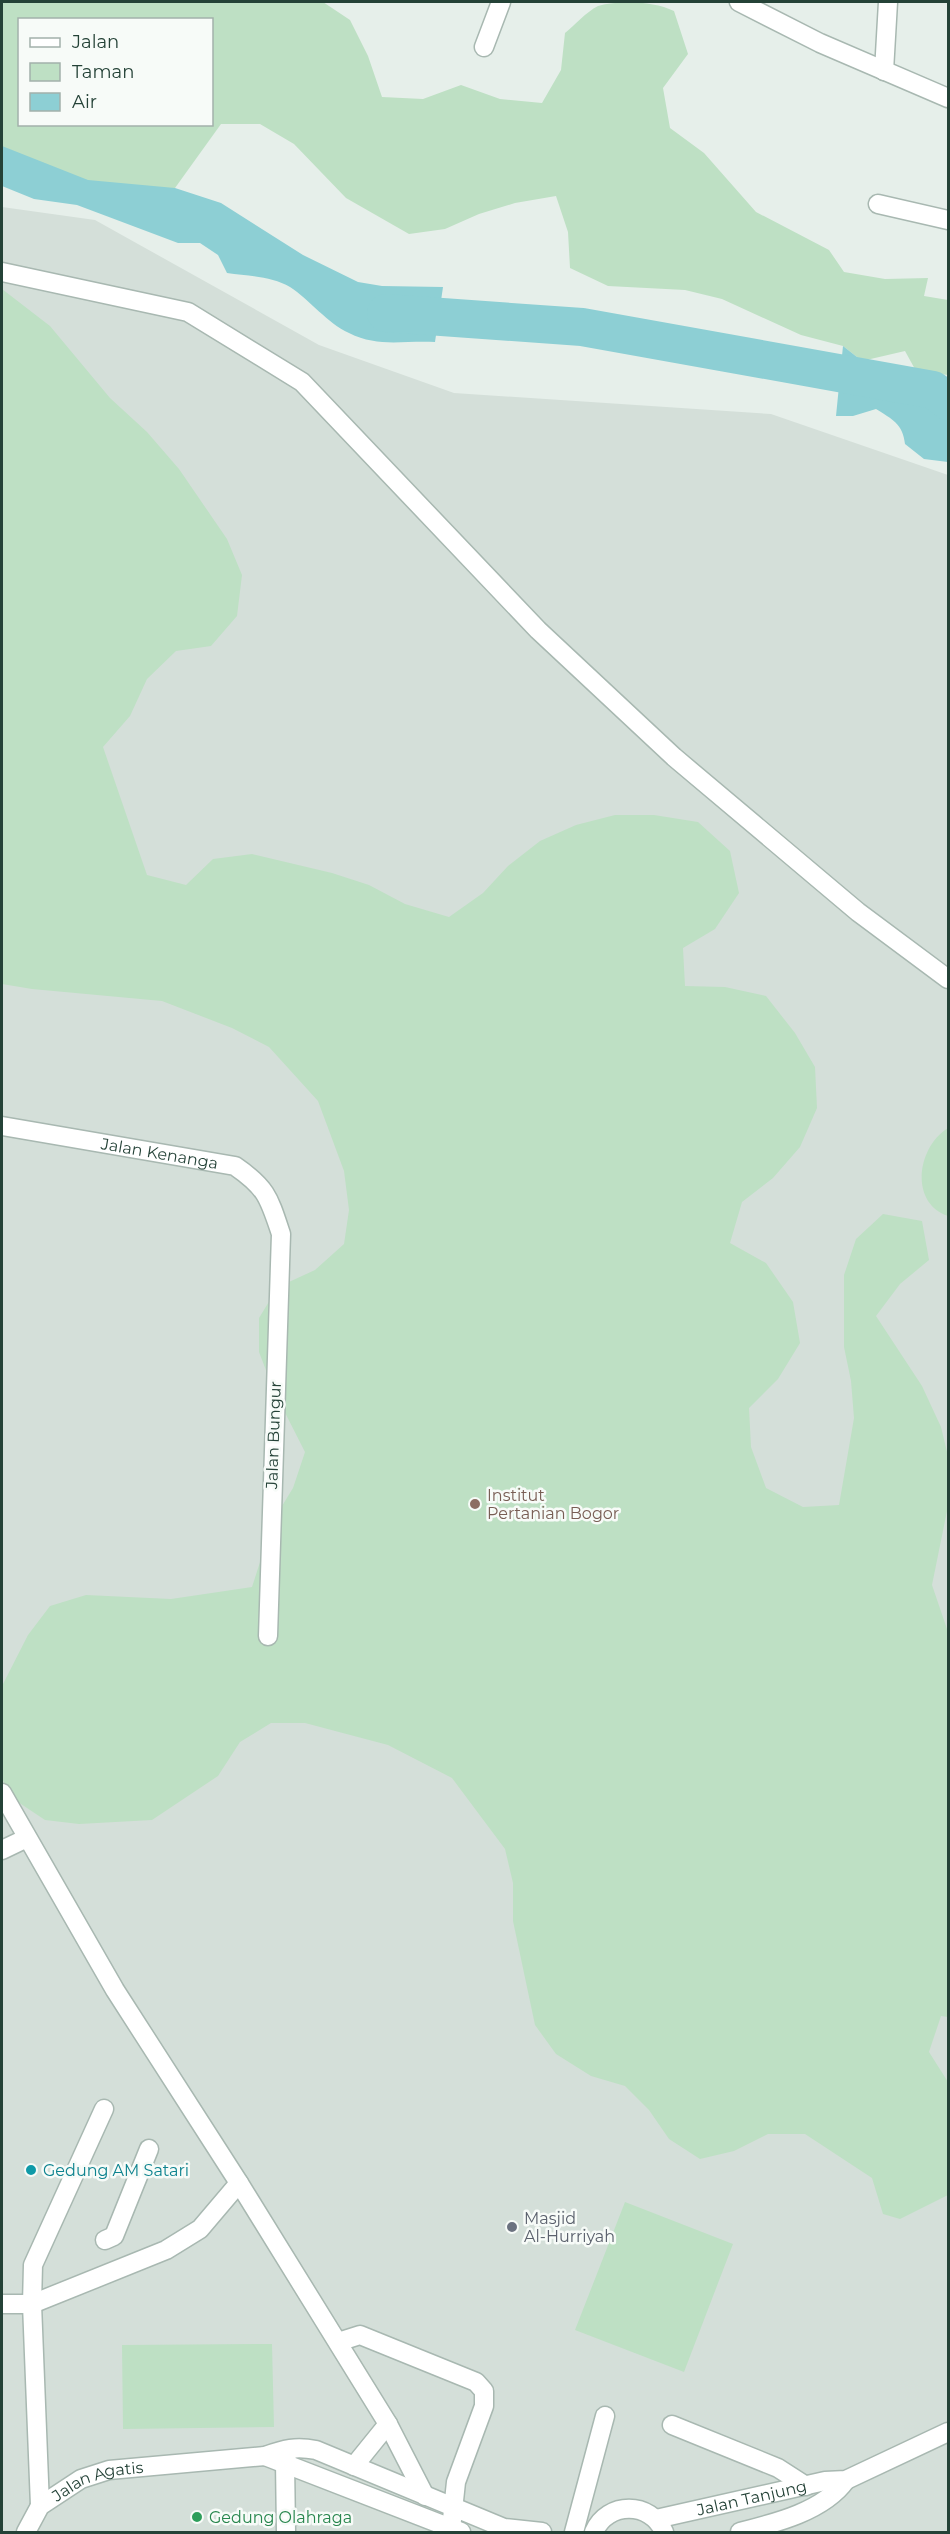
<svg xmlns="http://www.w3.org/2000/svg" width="950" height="2534" font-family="Montserrat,sans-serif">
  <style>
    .built { fill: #d4dfd9 }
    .green { fill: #bee0c4; fill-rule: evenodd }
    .water { fill: #8dcfd4 }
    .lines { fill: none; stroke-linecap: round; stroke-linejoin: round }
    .river { stroke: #8dcfd4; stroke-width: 38 }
    .minor-casing { stroke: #a8b8b1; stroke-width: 21 }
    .minor { stroke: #fff; stroke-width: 18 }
    .education-dot { fill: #8d6e63; stroke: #f7fbf8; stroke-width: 2 }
    .culture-dot { fill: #0f9aa8; stroke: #f7fbf8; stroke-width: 2 }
    .worship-dot { fill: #6b7280; stroke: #f7fbf8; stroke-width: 2 }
    .leisure-dot { fill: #2e9e5b; stroke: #f7fbf8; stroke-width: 2 }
    .labels { text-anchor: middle; stroke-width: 5; stroke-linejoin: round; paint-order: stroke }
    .street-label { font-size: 16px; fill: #244237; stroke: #f7fbf8 }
    .education-label { font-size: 16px; fill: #785e54; stroke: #f7fbf8; text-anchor: start }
    .culture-label { font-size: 16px; fill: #0d838f; stroke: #f7fbf8; text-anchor: start }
    .worship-label { font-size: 16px; fill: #5b616d; stroke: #f7fbf8; text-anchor: start }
    .leisure-label { font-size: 16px; fill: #27864d; stroke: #f7fbf8; text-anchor: start }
  </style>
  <rect width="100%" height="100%" fill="#e6efea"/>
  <path class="built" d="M2 207 95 220 319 345 454 393 771 414 948 475V2532H2Z"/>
  <path class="green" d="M2 2H323L350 20 368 56 382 97 423 99 461 85 500 99 542 103 561 70 565 33C575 25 586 12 598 6 620 0 653 1 674 11L688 54 663 88 670 128 704 153 756 212 829 250 844 272 885 279 928 278 924 296 948 300V375L916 371 905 351 862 361 843 346 801 335 722 299 685 290 608 286 570 268 568 232 556 196 515 203 479 214 445 229 409 234 346 198 294 144 260 124H221L175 188 152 201 2 167ZM20 20H212V124H20Z
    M2 289 50 326 110 398 147 432 179 469 227 539 242 575 237 616 211 646 176 651 147 679 130 716 103 747 147 875 186 885 213 859 252 854 332 873 369 885 405 904 449 917 483 893 508 866 540 841 576 825 615 815H654L698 822 730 851 739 893 715 929 683 948 685 986 725 987 766 996 795 1033 815 1067 817 1108 800 1147 773 1178 742 1202 730 1243 766 1263 793 1302 800 1343 778 1379 749 1408 751 1447 766 1488 803 1507 839 1505 854 1418 851 1381 844 1347V1275L856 1239 883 1214 922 1221 929 1260 900 1284 876 1316 922 1386 941 1427 948 1456V1506L932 1585 948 1632V2017L941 2016 929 2052 948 2082V2195L900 2219 883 2214 872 2178 805 2134H768L734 2151 700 2159 669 2139 649 2110 625 2086 591 2076 556 2054 535 2025 513 1921V1883L505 1849 452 1778 388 1745 305 1723H271L240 1742 218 1776 152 1820 79 1824 45 1820 15 1800 2 1779V1686L28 1635 50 1606 86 1595 171 1599 252 1587 274 1519 293 1488 305 1452 274 1391 259 1352V1318L278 1287 315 1270 344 1244 349 1210 344 1171 318 1101 269 1047 232 1028 162 1001 32 989 2 984Z
    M948 1128V1216C909 1203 917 1147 948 1128Z
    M625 2202 733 2244 684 2372 575 2330Z
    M272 2344 274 2427 123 2429 122 2345Z"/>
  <path class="water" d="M2 146 88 180 175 188 221 203 303 255 358 282 382 286 443 287 435 342C404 340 379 348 349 333 327 323 310 300 290 287 272 276 248 276 227 273L218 255 200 243H178L77 205 34 199 2 186Z
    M843 346 862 361 927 373 948 389V462L924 459 905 444C903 424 892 419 876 409L853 416H836Z"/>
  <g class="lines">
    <path class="river" d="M386 313 582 327 933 390 948 401"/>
    <g class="minor-casing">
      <g id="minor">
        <path d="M739 2 820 43 948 98"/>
        <path d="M484 47 501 2"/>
        <path d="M884 71 888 2"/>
        <path d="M878 204 948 220"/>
        <path d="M2 272 188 312 302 382 538 630 674 757 858 912 948 979"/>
        <path id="s1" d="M2 1126 235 1166C267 1188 269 1198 281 1234L268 1636"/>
        <path d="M2 1793 115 1990 239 2183 388 2424 425 2496"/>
        <path d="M2 1850 27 1838"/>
        <path d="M105 2240 114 2236 149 2149"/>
        <path d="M2 2304H32L166 2250 200 2229 239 2183"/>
        <path d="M338 2342 360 2335 476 2382 484 2391V2406L456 2482 451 2529"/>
        <path d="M672 2425 778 2468 806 2486"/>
        <path d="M265 2456 461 2532"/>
        <path d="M354 2466 388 2424"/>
        <path d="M40 2506 32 2304 33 2265 104 2109"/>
        <path id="s2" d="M656 2519 825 2481 846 2480 948 2432"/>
        <path id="s3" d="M26 2532 40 2506 81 2479 109 2470 265 2456C284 2449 296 2446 316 2450L504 2528 542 2532"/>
        <path d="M286 2532 285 2462 288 2451"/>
        <path d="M574 2532 605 2416"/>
        <path d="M594 2532C607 2501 651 2501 664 2532"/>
        <path d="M740 2532C776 2523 824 2511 846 2480"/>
      </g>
    </g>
    <use href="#minor" class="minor"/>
  </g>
  <circle class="education-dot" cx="475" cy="1504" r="6"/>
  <circle class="culture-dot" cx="31" cy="2170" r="6"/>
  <circle class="worship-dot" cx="512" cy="2227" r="6"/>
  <circle class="leisure-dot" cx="197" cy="2517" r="6"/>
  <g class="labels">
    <g class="street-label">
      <text dy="6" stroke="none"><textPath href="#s1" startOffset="160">Jalan Kenanga</textPath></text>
      <text transform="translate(273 1435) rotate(-88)" y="6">Jalan Bungur</text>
      <text dy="6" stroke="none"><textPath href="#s3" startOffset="94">Jalan Agatis</textPath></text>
      <text dy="6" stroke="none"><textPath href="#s2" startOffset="98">Jalan Tanjung</textPath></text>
    </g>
    <g class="education-label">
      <text x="487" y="1501">Institut<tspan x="487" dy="18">Pertanian Bogor</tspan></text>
    </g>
    <g class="culture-label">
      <text x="43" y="2176">Gedung AM Satari</text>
    </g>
    <g class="worship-label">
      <text x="524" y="2224">Masjid<tspan x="524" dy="18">Al-Hurriyah</tspan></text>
    </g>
    <g class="leisure-label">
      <text x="209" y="2523">Gedung Olahraga</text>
    </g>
  </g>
  <rect width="950" height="2534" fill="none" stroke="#244237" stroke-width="6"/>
  <rect x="18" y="18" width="195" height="108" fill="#f7fbf8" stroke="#a3b1ab" stroke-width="1.5"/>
  <rect x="30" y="38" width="30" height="9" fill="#ffffff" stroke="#a3b1ab" stroke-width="1.5"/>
  <text x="72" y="48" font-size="18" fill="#244237">Jalan</text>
  <rect x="30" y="63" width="30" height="18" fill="#bee0c4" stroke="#a3b1ab" stroke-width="1.5"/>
  <text x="72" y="78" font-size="18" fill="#244237">Taman</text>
  <rect x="30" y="93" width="30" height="18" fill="#8dcfd4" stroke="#a3b1ab" stroke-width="1.5"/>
  <text x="72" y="108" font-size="18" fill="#244237">Air</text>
</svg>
